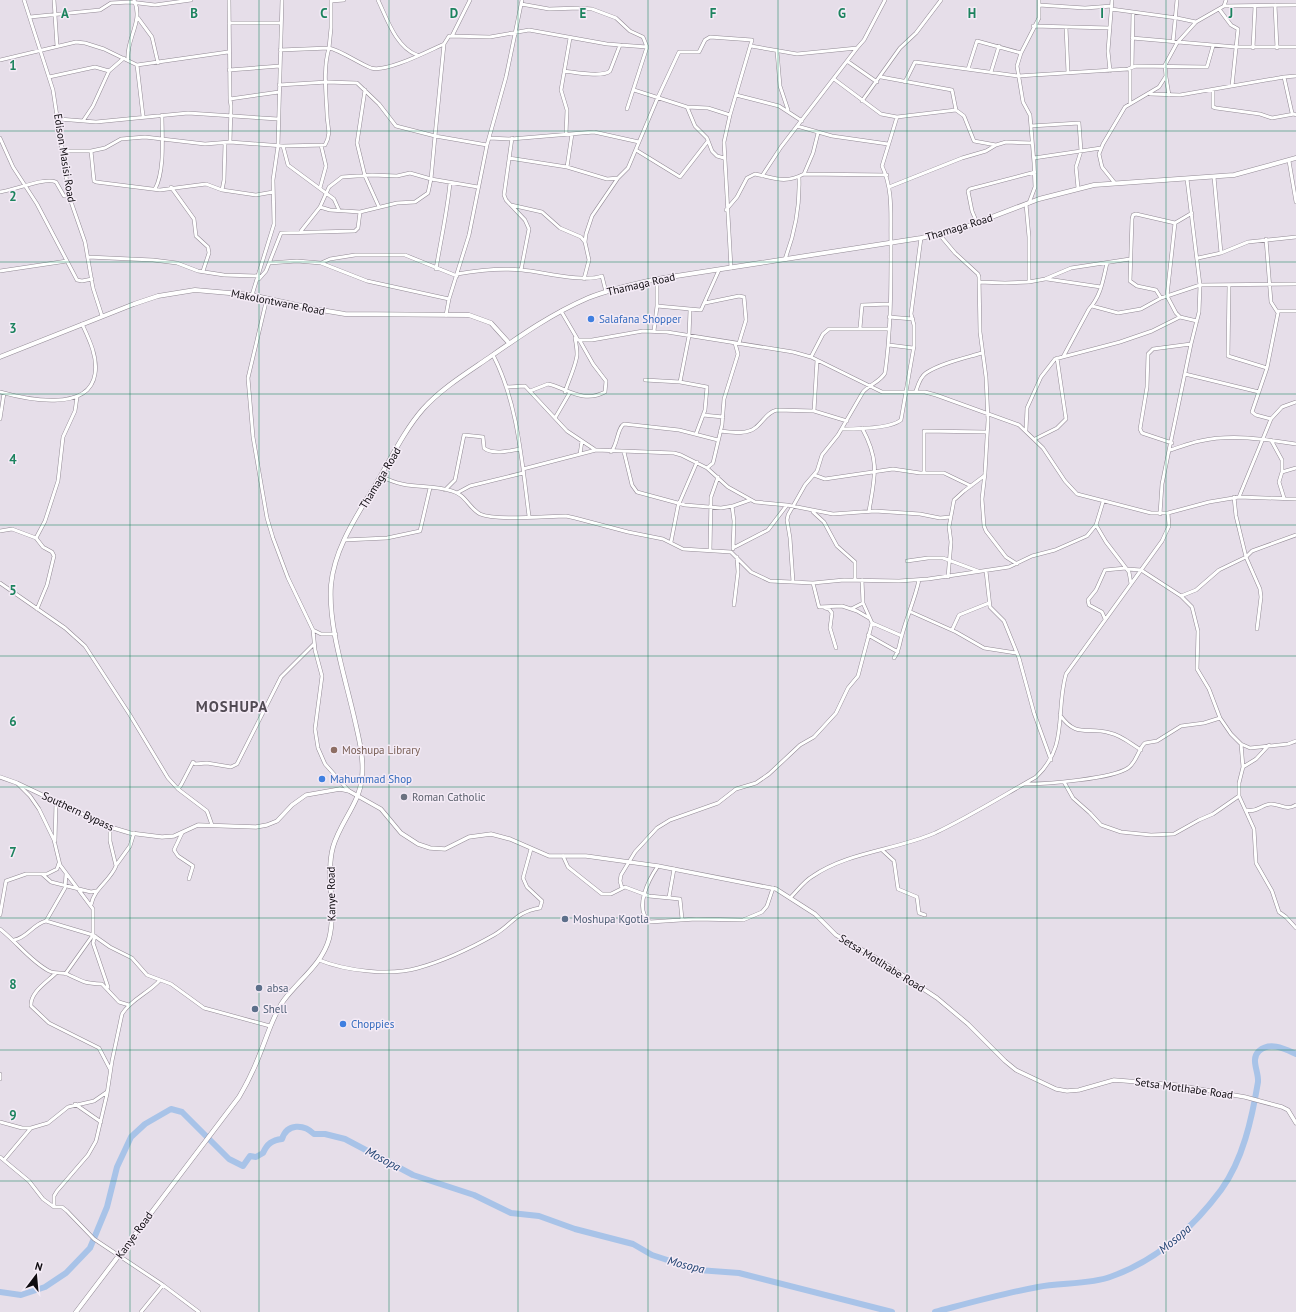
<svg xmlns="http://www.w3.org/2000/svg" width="1296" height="1312" font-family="'PT Sans',sans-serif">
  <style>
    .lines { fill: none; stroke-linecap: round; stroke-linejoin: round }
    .river { stroke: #a8c3e8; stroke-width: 6 }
    .minor-casing { stroke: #928a94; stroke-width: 4 }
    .tertiary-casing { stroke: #928a94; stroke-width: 4.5 }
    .secondary-casing { stroke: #928a94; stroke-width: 5 }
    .minor { stroke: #fff; stroke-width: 3 }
    .tertiary { stroke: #fff; stroke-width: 3.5 }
    .secondary { stroke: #fff; stroke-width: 4 }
    .grid { fill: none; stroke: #1c835e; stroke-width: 1; stroke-opacity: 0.55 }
    .shop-dot { fill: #3f7fe0; stroke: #f4ebf6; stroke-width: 1.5 }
    .education-dot { fill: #8d6e63; stroke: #f4ebf6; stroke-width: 1.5 }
    .worship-dot { fill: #6b7280; stroke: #f4ebf6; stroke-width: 1.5 }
    .service-dot { fill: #5c6f8a; stroke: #f4ebf6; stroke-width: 1.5 }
    .labels { text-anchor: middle; stroke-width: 3; stroke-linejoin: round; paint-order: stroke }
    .street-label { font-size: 11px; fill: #0e0b0f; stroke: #f4ebf6 }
    .shop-label { font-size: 11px; fill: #366cbe; stroke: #f4ebf6; text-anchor: start }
    .education-label { font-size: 11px; fill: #785e54; stroke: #f4ebf6; text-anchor: start }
    .worship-label { font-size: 11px; fill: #5b616d; stroke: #f4ebf6; text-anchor: start }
    .service-label { font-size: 11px; fill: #4e5e75; stroke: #f4ebf6; text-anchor: start }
    .water-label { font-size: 12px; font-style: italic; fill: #224473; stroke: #f4ebf6 }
    .district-label { font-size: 15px; font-weight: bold; letter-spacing: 1px; fill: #524b54; stroke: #f4ebf6 }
    .grid-label { font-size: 13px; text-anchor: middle; font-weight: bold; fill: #1c835e; stroke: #f4ebf6; stroke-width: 3; stroke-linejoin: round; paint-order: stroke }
  </style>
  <rect width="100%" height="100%" fill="#e6dee9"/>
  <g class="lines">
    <path class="river" d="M0 1292 21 1295 45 1287 66 1273 90 1248 107 1207 117 1167 131 1137 145 1124 171 1109 182 1112 229 1159 243 1166 250 1156 256 1157 263 1153C267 1144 272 1140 282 1139 287 1123 304 1124 314 1134H325L345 1139 413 1175 474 1195 511 1213 539 1216 575 1229 633 1244 652 1255 698 1270 739 1273 892 1312
      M935 1312C969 1303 1004 1293 1038 1287 1059 1283 1092 1284 1110 1277 1156 1261 1192 1229 1221 1190 1243 1160 1252 1118 1258 1082 1259 1072 1250 1059 1259 1051 1270 1041 1285 1049 1296 1054"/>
    <g class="minor-casing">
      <path id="minor" d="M24 0 53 90 69 196 85 242 93 288 102 316
        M54 0 57 46
        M229 0 230 99 231 106 230 142
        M378 0C387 19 396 47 417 55
        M331 1 344 0
        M521 4 549 9 580 8 592 9 616 18 630 31 643 37 647 47 627 109
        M1039 5 1085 8 1112 6
        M1275 5 1277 48
        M1224 6 1296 5
        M1111 9 1177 18 1196 22
        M1219 9 1231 25 1238 29 1232 86
        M30 17 100 10 111 3 130 2 155 5 191 0
        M138 18 152 37 158 63
        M229 23H280
        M1033 26 1110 28
        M1066 27 1068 73
        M452 36 470 0
        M1132 38 1236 47H1296
        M1173 42 1177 0
        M751 46 797 54 857 48 864 40 885 0
        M1253 48 1255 6
        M280 50 329 48 331 28V0
        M777 51 780 86 788 110
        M128 59C126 39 144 21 134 0
        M0 60 76 42 85 43 104 49 137 65 228 52
        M847 61 877 82
        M137 65 143 116
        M1132 67 1133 12
        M968 69 977 41 1021 53
        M229 70 280 66
        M564 71C574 72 602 78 610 71L620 45
        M1110 71 1108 51 1112 0
        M991 72 999 46
        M49 77 95 67 109 71
        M881 77 952 90 956 110 964 116 974 141 996 145
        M1166 77 1169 95
        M1284 77 1296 76
        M834 79 881 114 897 117 956 110
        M905 82 915 62 1018 76 1128 69 1136 66 1207 67 1213 46
        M279 85 327 82 357 83 379 104 396 126 435 136 431 179 410 173 397 176 372 175 342 177 329 187 320 207
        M365 90 357 143 365 176 379 207
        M634 90 687 107 708 108 730 115
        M1213 90V107L1216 108 1260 114 1272 118 1294 114
        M1150 94 1180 95 1284 77 1292 113 1296 115
        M736 95 779 106 802 121
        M230 99 279 92
        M862 101 900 48 916 33 941 0
        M1130 104V68
        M687 107 695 126 707 138 712 151 717 156 724 158
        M59 119 96 122 188 113 278 119
        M83 121 93 106 109 71 124 58
        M797 126 832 136 888 144
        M1031 126 1079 123 1081 151 1076 167 1078 188
        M566 134 567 110 561 90 570 38
        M0 138 13 167 37 204 77 280 82 281 92 279
        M489 138 511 139 594 132 639 142
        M512 138 504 195 506 200 525 220 529 229 521 270
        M487 145 435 136 444 44 449 36 490 37 529 30 607 44 647 47
        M283 146 288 165 334 199 339 210
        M636 150 680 177 708 141
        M63 151H91L105 148 121 139 145 137 205 144 230 142 283 146 325 145C332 133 327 126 327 114 326 93 323 68 329 48 340 50 358 63 371 68 386 73 428 51 444 44
        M91 151 94 181 96 182 160 190 206 184 222 190 256 195 273 192
        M509 158 567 167 607 179 618 178
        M1034 158 1101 148
        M1289 161 1296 202
        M567 167 572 134
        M804 174 813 153 818 133
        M762 176 781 147 857 48
        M1214 177 1221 253
        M1114 182 1102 167 1099 154 1103 144 1125 107 1159 87 1166 76 1165 65 1177 43 1196 22 1224 6 1226 0
        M171 187 194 219 196 236 208 247 209 253 203 271
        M889 187 962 158 986 151 996 145 1006 142 1032 143
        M320 188 326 166 321 145
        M155 189C165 171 162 136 162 115
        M222 190 224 180 225 143
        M0 192C15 190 45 177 56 182L64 196H69
        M1029 203 1035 187 1034 163 1030 115 1023 102 1017 66 1021 53 1039 18V0
        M1026 204 1029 237V282
        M511 205 542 212 560 228 581 237 585 242
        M726 210 737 197 747 178 755 174C775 178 784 184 804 174L887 175
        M1192 213 1175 223 1167 296 1176 313 1180 317 1197 321
        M977 223 972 211 968 191 970 189 1035 172
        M301 231 320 207 330 210 360 212 397 203 415 202 428 193 431 179 478 187
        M939 234 955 253 978 274 979 277 980 332 986 377 988 420 985 473 982 499 984 526 986 531 1006 557 1017 564
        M1266 239 1271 302 1278 313 1267 368 1252 412 1256 415 1271 419
        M88 257 153 260 177 263 198 271 224 275 259 276
        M1198 258 1221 253 1248 242 1296 237
        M785 259C795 233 800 204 799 177
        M269 263 297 261 321 263 367 281 449 299
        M321 263 330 259 355 255H405L457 276
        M436 269C441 239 447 213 450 183
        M0 271 67 261
        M457 274C479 270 500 268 522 270 543 272 584 283 602 276L606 292
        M259 279 266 271 281 233 355 231 358 228 360 212
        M584 279 589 260 585 242 586 234 592 216 618 178 628 168 658 97 679 52H699L705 40 710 37 752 40 730 115 724 142 731 268
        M1047 279 1101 287
        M979 282 1005 283 1029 282 1045 279 1071 268 1130 259
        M1229 286 1228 356 1267 368
        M252 295 274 224 273 180 278 146 282 0
        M267 298 248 378 253 437 267 518 273 538 288 578 313 630 321 634H336
        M1161 298 1156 290 1137 286 1130 281 1132 219 1133 215 1136 214 1175 223
        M705 303 739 296 744 297 746 320 739 343
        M657 306 701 310 719 270
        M1092 306 1118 313 1141 309 1161 298 1200 285 1296 284
        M561 311 578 340H592L643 331 667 332 793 352 811 357 882 392H925L936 395 1019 425 1043 448 1065 481 1077 494 1151 513H1168L1209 502 1239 497 1296 499
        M1278 311H1296
        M446 315 449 299 469 235 487 145 506 77 522 0
        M889 317 913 319
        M860 328 862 305 890 304
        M654 331 657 306V279
        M889 345 913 348
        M493 355C518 403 522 463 529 516
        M811 357 823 334 829 329H889
        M1063 357 1089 309C1101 296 1103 280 1107 263
        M1185 374 1259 392
        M645 380 680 382 707 387 705 410 696 434
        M680 382 689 336 690 310
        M506 387 525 386 567 431 594 449
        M530 391 548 384C567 388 582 404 605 392L606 381 593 364 580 341
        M916 391C918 385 920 377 926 373 941 363 965 358 982 353
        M0 392C25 399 89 413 95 374 98 357 89 339 82 324
        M565 392C568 382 577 363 577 354 577 349 576 343 575 338
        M814 411 817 360
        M703 415 723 417
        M555 418 569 394
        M0 419 4 393
        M862 428C880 461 875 476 869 511
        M842 429C856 429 890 429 901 420L914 346V325L911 314 921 238
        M1026 430 1027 408 1041 377 1055 359 1120 342 1152 331 1180 317
        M720 431C731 432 746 435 755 428 763 422 767 412 777 410L814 411 847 421
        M1035 439 1057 428 1066 419 1057 358
        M1271 440 1282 460V472L1279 482 1284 498
        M1172 443 1142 433 1140 429 1147 387 1148 354 1153 349 1191 344
        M1170 450C1180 447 1190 443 1200 441 1231 434 1265 439 1296 444
        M611 452C618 444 617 428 624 424L679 430 718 440
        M624 452 632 485 637 492 685 505 721 508 733 506 750 500
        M580 454 582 441
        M707 468 713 463 722 425 724 399 738 354 735 343
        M523 469 596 450 674 453 681 455 707 468 728 487 755 502 787 505 833 514 875 511 920 514 940 518 950 517
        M1282 472 1296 468
        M924 473V431L986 432
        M814 475 825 479 893 469 920 473H944L971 486
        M381 476C408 491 427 483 452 491 465 494 469 508 480 514 495 521 547 516 566 516L575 518 628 532 663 539 683 549 731 552 751 572 770 581 813 583 844 580 899 581 928 579 1009 567 1032 556 1055 550 1087 536 1096 525 1103 502
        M445 490 455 480 464 435 483 437 484 448C492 455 510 451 520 449
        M457 493 470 486 523 473
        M1234 497 1236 516 1246 557 1260 589 1261 597 1257 629
        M1239 497 1271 419 1282 407 1296 402
        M732 506 734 521 733 549
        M813 512 824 522 837 546 855 562V580
        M1160 514 1162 484 1191 344 1199 312 1200 285 1187 179
        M1096 525 1106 542 1129 572 1131 584
        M0 531 12 529 36 538 45 521 58 481 63 437 75 411 77 397
        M36 538 43 547 52 552 54 556 47 585 37 609
        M344 540 387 538 420 531 430 488
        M671 542 678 506 697 462
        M733 548 768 530 787 505
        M710 551 711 497 718 477
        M907 561 928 558H943L978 571
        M1127 569 1141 570 1181 596 1192 607 1198 631 1197 669 1209 689 1220 718 1231 734 1241 744 1250 748 1288 744 1296 741
        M986 571 990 607 1004 621 1019 658 1034 713 1051 760
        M948 577 951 542 949 527 954 500 964 491 984 476
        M793 582 790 538 787 520 788 515 805 485 817 471 822 455 838 435 863 392C869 385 881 381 885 373 891 331 891 287 891 244 890 218 894 191 882 166L897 117
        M0 583 65 628 85 646 130 715 168 778 178 789 207 811 212 825
        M813 583 819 607 842 606 857 611 869 618
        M1181 596 1196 590 1219 570 1246 557 1252 551 1296 535
        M734 605 738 572 737 557
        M825 608 829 609 832 613 830 628 836 648
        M851 609 863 603
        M911 612 956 632 984 648 1016 653
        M1105 619 1102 612 1089 605 1088 600 1096 590 1105 570 1126 568
        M872 623 902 636
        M313 630 315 650 322 676 315 729 318 748 325 764 349 791
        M952 630 959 615 989 603
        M868 635 898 652
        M894 658C900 650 899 644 902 635 907 616 915 599 919 580
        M1060 715C1077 739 1087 726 1110 733 1121 735 1131 744 1141 750
        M1241 744 1243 767 1239 783V796L1254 829 1256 863 1272 891 1279 912 1286 917 1296 928
        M1243 767 1256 759 1269 745
        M1064 782 1073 798 1090 813 1101 825 1121 832 1151 835 1174 834 1199 820 1213 814 1239 796
        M18 784 30 796 39 809 54 840 60 865 93 909V935L66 973
        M1024 784C1046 784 1112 779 1128 768 1137 762 1138 749 1145 743L1157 741 1181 726 1204 723 1220 718
        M178 789 181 785 193 762 195 764 207 763 231 767 237 764 281 677 314 644
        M1247 810C1257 813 1262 804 1271 804 1280 804 1287 811 1296 805
        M182 833 174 850 178 856 193 866 189 879
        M55 841 56 802
        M882 850 894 861 898 889 917 897 919 913 925 915
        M563 856 568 867 602 894H611L625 887 649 896 680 899 682 919
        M117 864 130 846 134 833
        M658 866C649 879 633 909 650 922L696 919 743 920 762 912 767 906 773 888
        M42 874 51 882 91 892 96 891
        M622 888 620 881 621 875 635 852 657 828 670 820 718 803 736 789 756 783 769 774 800 745 814 737 836 713 848 688 858 676 872 623 863 603 862 580
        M669 897 674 869
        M791 897C798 890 804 881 813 876 848 852 896 850 935 833 969 817 1004 795 1036 777 1069 746 1055 713 1066 674L1162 541 1169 526 1168 513
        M91 905C94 888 110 881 116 866L110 841V827
        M0 915 6 881 26 874H47L57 869 59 863
        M46 921 65 888 66 874
        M0 929C17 942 30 961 49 971 55 974 62 972 67 974 84 982 83 983 102 984L119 1002 129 1005
        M95 936 93 943 108 987
        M14 940C27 938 33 924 46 921L93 935 110 947 132 958 147 975 171 984 204 1008 270 1026
        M319 960C346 971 390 976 418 968 443 961 471 948 494 935 513 924 515 912 540 908L542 901 527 887 523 878 531 849
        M56 973C47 982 30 992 31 1006L49 1023 99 1048 110 1069
        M0 1074V1079
        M75 1104 101 1122
        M0 1122 22 1128H31
        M0 1157 29 1181 43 1199 54 1207H62L67 1211 94 1239 163 1285 199 1312
        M4 1160 31 1128 48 1123 68 1107 94 1101 107 1092
        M54 1207V1196L57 1191 88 1155 96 1141 107 1094 112 1061 122 1014C131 999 149 993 160 980
        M141 1312 163 1285"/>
    </g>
    <g class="tertiary-casing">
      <path id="tertiary" d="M0 777 17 783 110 827 130 833 162 837 174 836 198 825 256 827 267 825 277 821 292 805 306 795 340 789 349 791 381 809 401 833 418 844 430 848 445 849 469 837 491 834 510 839 549 856H586L658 866 776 889 815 914 836 935 878 959 937 998 968 1024 1005 1061 1016 1070 1056 1089 1067 1091 1079 1090 1114 1080 1176 1085 1245 1097 1282 1107 1288 1110 1296 1123"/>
    </g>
    <g class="secondary-casing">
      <path id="secondary" d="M0 357 134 304 158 296 195 290 252 295 315 309 345 314 469 315 491 323 509 343
        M76 1312 239 1097C248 1082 255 1067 261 1051 268 1034 273 1015 284 1000 300 979 322 964 329 939 337 908 325 877 333 847 340 822 360 803 362 777 364 758 359 739 355 721 346 680 328 627 331 585 334 551 354 520 371 492 388 465 402 433 423 409 441 389 465 374 487 359 520 336 551 314 588 298 610 289 634 284 657 279L921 238 963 228 1039 199 1094 185 1234 175 1296 158"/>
    </g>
    <use href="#minor" class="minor"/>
    <use href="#tertiary" class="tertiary"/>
    <use href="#secondary" class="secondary"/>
  </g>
  <path class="grid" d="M130 0V1312M259 0V1312M389 0V1312M518 0V1312M648 0V1312M778 0V1312M907 0V1312M1037 0V1312M1166 0V1312M0 131H1296M0 262H1296M0 394H1296M0 525H1296M0 656H1296M0 787H1296M0 918H1296M0 1050H1296M0 1181H1296"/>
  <g class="shop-dot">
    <circle cx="591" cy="319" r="4"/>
    <circle cx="322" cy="779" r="4"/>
    <circle cx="343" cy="1024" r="4"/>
  </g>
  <circle class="education-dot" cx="334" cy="750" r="4"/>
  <circle class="worship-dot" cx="404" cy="797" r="4"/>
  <g class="service-dot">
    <circle cx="565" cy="919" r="4"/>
    <circle cx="259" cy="988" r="4"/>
    <circle cx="255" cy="1009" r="4"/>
  </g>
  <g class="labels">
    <g class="street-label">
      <text transform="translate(65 158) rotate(81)" y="4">Edison Masisi Road</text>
      <text transform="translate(959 227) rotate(-17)" y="4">Thamaga Road</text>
      <text transform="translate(641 284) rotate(-13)" y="4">Thamaga Road</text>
      <text transform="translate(278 302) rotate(11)" y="4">Makolontwane Road</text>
      <text transform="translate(380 478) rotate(-59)" y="4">Thamaga Road</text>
      <text transform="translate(78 811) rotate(25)" y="4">Southern Bypass</text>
      <text transform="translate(331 894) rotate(-91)" y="4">Kanye Road</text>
      <text transform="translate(882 963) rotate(32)" y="4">Setsa Motlhabe Road</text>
      <text transform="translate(1184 1088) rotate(8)" y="4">Setsa Motlhabe Road</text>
      <text transform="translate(134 1235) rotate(-54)" y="4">Kanye Road</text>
    </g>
    <g class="shop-label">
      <text x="599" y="323">Salafana Shopper</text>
      <text x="330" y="783">Mahummad Shop</text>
      <text x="351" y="1028">Choppies</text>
    </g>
    <g class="education-label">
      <text x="342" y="754">Moshupa Library</text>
    </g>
    <g class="worship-label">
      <text x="412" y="801">Roman Catholic</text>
    </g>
    <g class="service-label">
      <text x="573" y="923">Moshupa Kgotla</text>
      <text x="267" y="992">absa</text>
      <text x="263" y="1013">Shell</text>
    </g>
    <g class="water-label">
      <text transform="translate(383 1159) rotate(28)" y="4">Mosopa</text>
      <text transform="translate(1175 1239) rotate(-40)" y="4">Mosopa</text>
      <text transform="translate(686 1265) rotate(14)" y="4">Mosopa</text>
    </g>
    <g class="district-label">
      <text x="232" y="712">MOSHUPA</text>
    </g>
  </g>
  <g class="grid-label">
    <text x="65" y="18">A</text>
    <text x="194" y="18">B</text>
    <text x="324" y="18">C</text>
    <text x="454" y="18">D</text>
    <text x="583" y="18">E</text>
    <text x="713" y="18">F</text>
    <text x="842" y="18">G</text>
    <text x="972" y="18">H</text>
    <text x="1102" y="18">I</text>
    <text x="1231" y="18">J</text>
    <text x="13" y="70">1</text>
    <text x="13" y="201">2</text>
    <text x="13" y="333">3</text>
    <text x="13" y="464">4</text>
    <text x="13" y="595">5</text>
    <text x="13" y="726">6</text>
    <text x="13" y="857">7</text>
    <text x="13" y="989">8</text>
    <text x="13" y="1120">9</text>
  </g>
  <g transform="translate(36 1276) rotate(16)" stroke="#f4ebf6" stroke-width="3" paint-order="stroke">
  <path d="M0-3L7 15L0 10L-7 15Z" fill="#0e0b0f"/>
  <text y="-6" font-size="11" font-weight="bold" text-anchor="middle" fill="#0e0b0f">N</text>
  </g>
</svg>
